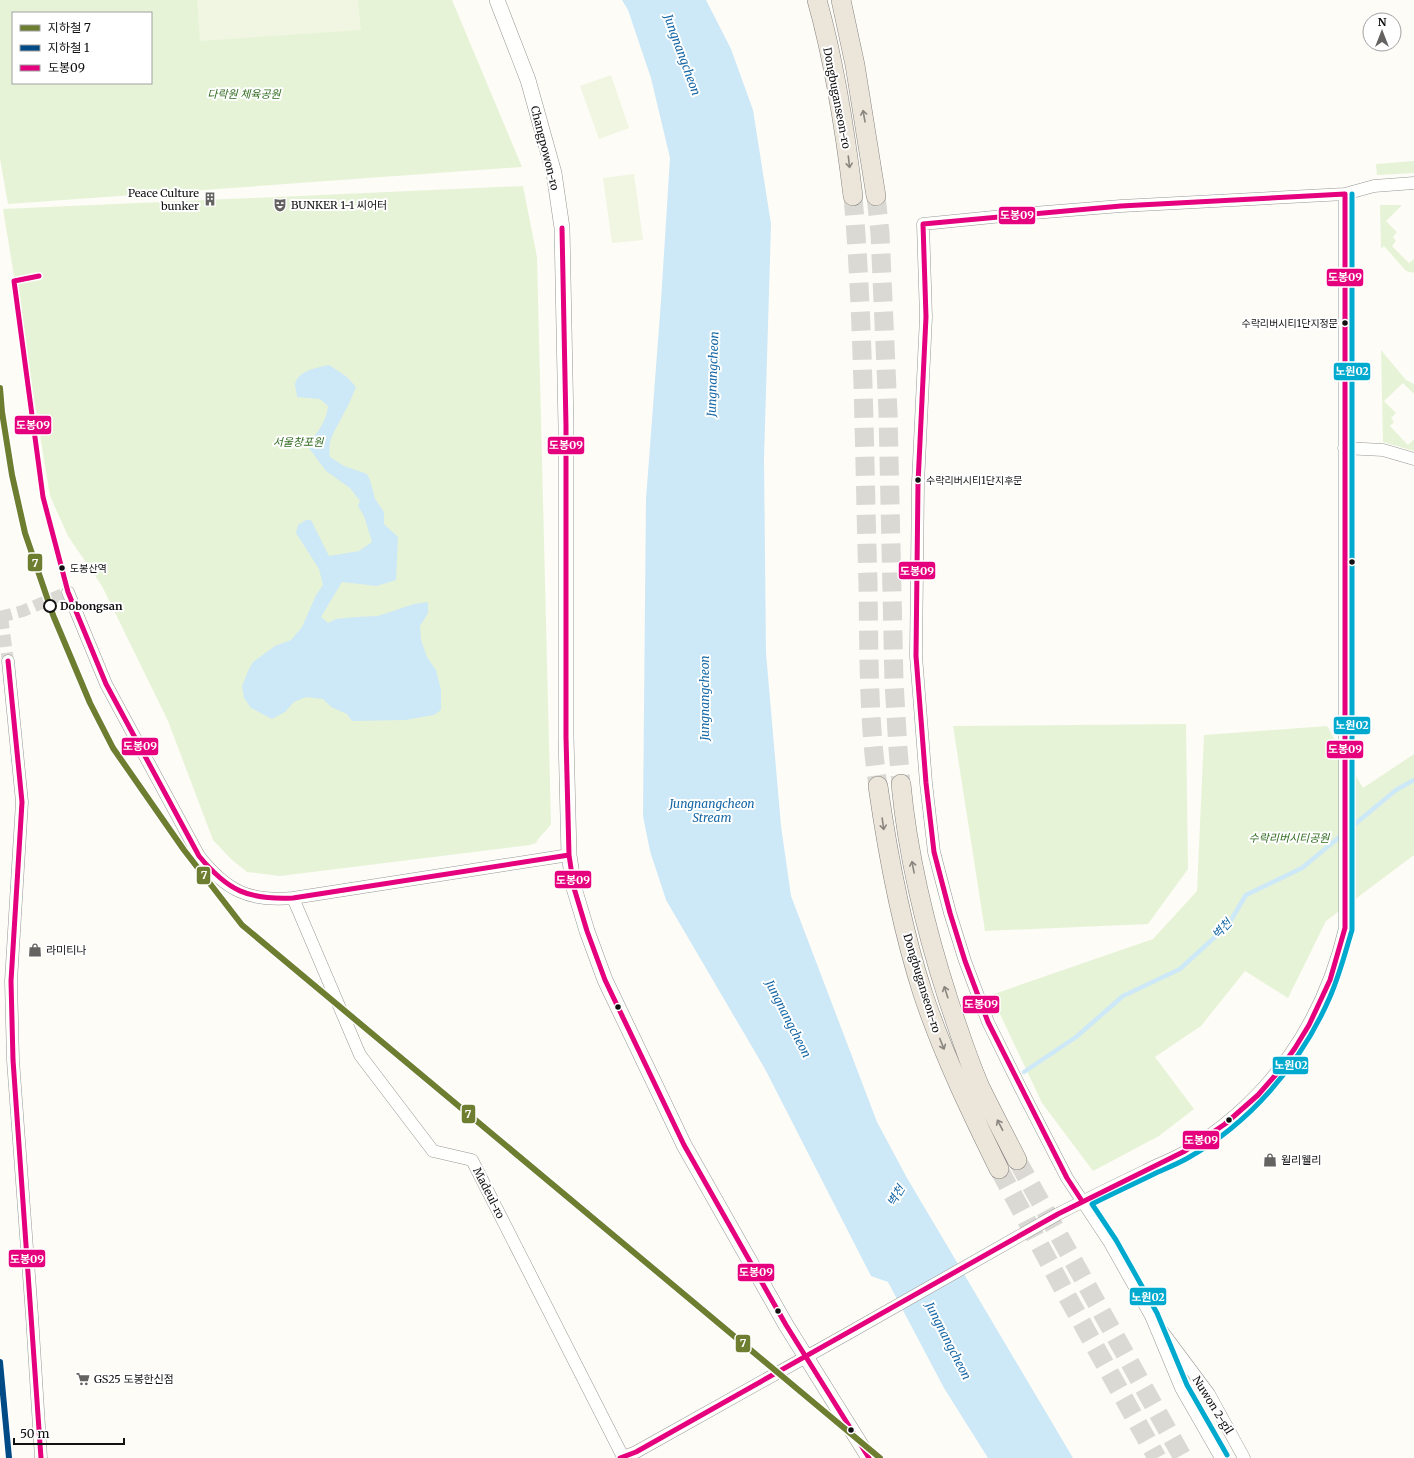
<svg xmlns="http://www.w3.org/2000/svg" width="1414" height="1458" font-family="Merriweather,'Noto Sans KR',serif">
  <style>
    .green { fill: #e7f3d7; fill-rule: evenodd }
    .pitch { fill: #f0f6e1 }
    .water { fill: #cde8f7 }
    .lines { fill: none; stroke-linecap: round; stroke-linejoin: round }
    .stream { stroke: #cde8f7; stroke-width: 4.5 }
    .minor-tunnel { stroke: #dad9d4; stroke-width: 12; stroke-dasharray: 12 6; stroke-linecap: butt }
    .trunk-tunnel { stroke: #dad9d4; stroke-width: 19; stroke-dasharray: 19 10; stroke-linecap: butt }
    .minor-casing { stroke: #979795; stroke-width: 13 }
    .tertiary-casing { stroke: #979795; stroke-width: 16 }
    .trunk-casing { stroke: #858482; stroke-width: 20 }
    .minor { stroke: #fffffe; stroke-width: 12 }
    .tertiary { stroke: #fffffe; stroke-width: 15 }
    .trunk { stroke: #ece5da; stroke-width: 19 }
    .minor-bridge-casing { stroke: #979795; stroke-width: 13; stroke-linecap: butt }
    .minor-bridge { stroke: #fffffe; stroke-width: 12 }
    .bus-1-casing { stroke: #fff; stroke-width: 8 }
    .bus-2-casing { stroke: #fff; stroke-width: 8 }
    .bus-1 { stroke: #e5007d; stroke-width: 5 }
    .bus-2 { stroke: #00a9ce; stroke-width: 5 }
    .metro-1-casing { stroke: #fff; stroke-width: 9 }
    .metro-2-casing { stroke: #fff; stroke-width: 9 }
    .metro-1 { stroke: #6e7e31; stroke-width: 6 }
    .metro-2 { stroke: #004a85; stroke-width: 6 }
    .oneway { stroke: #898680 }
    .bus-dot { fill: #111; stroke: #fff; stroke-width: 1.5 }
    .stop-dot { fill: #fff; stroke: #111; stroke-width: 2 }
    .labels { text-anchor: middle; stroke-width: 4; stroke-linejoin: round; paint-order: stroke }
    .bus-label { font-size: 10px; fill: #111; stroke: #fff; text-anchor: start }
    .park-label { font-size: 11px; font-style: italic; fill: #2f6b1f; stroke: #fff }
    .street-label { font-size: 11px; fill: #111; stroke: #fff }
    .poi-label { font-size: 11px; fill: #111; stroke: #fff; text-anchor: start }
    .stop-label { font-size: 11px; font-weight: bold; fill: #111; stroke: #fff; text-anchor: start }
    .water-label { font-size: 12px; font-style: italic; fill: #1768a6; stroke: #fff }
    .line-badge { stroke: #fff; stroke-width: 1.5 }
    .badge-label { font-size: 11px; text-anchor: middle; font-weight: bold; fill: #fff }
  </style>
  <rect width="100%" height="100%" fill="#fdfcf7"/>
  <path class="green" d="M0 0H452L522 167 8 204 0 159ZM13 13H151V83H13Z
    M1414 161V173L1377 175 1376 164Z
    M523 186 537 257 551 824C546 832 540 835 536 843L530 845 280 876 247 872 231 859 213 840 168 721 102 586 68 536 50 496 3 209Z
    M1380 205H1402L1386 221 1397 232 1393 237 1396 241 1392 246 1409 263 1414 259V273L1406 271 1384 246 1381 249Z
    M1381 350 1406 380 1414 384V394L1403 383 1384 401 1396 413 1391 418 1394 422 1390 426 1408 445 1414 439V451L1383 442Z
    M1186 724 1188 869 1148 924 985 931 953 726Z
    M1327 726 1363 788 1414 754V855L1326 921 1288 998 1245 971 1201 1026 1155 1057 1194 1109 1159 1136 1093 1171 1042 1103 991 995 1153 939 1197 891 1204 735Z"/>
  <path class="pitch" d="M197 0H358L361 30 200 41Z
    M611 75 629 128 599 139 580 86Z
    M634 174 643 240 612 243 603 178Z"/>
  <path class="water" d="M622 0H706L731 49 753 110 771 224 764 459 766 653 781 826 791 896 877 1122 907 1178 1073 1458H988L944 1388 888 1282 871 1276 765 1069 666 900 650 851 643 816 646 499 661 301 670 158 651 78 628 10Z
    M329 365 347 377 356 387C352 396 349 405 344 413 336 430 327 438 330 457L344 466 367 474 370 480 375 499 384 512V524L398 537 396 580 377 586 342 582 321 617 328 623 336 619 356 617 378 616 414 604 428 602V613L420 626 421 640 427 657 436 670 441 690V710L434 715 405 720 352 721 347 714 331 707 323 699 306 697 294 702 285 712 272 719 251 708 244 698 242 686 248 671 253 662 275 646 291 640 302 627 316 595 323 585 319 569 296 533 298 525 306 520H311L329 556 359 551 372 542 364 516 358 506 360 501 350 488 326 471 309 448C315 431 326 426 328 406L320 399 297 397C297 393 295 388 295 384 299 370 316 368 329 365Z"/>
  <g class="lines">
    <path class="stream" d="M1024 1072 1076 1037 1123 996 1180 969 1228 925 1246 895 1302 868 1396 790 1414 780"/>
    <path class="minor-tunnel" d="M0 617 23 611 68 592
      M2 617 8 661"/>
    <path class="trunk-tunnel" d="M853 196C864 325 864 454 868 583 869 650 868 719 878 786
      M876 196 880 233 888 413 894 682 898 749 901 784
      M1017 1160 1183 1458
      M999 1169 1067 1296 1157 1458"/>
    <g class="minor-casing">
      <path id="minor" d="M1344 448 1383 450 1414 459
        M68 592 106 684 199 856C226 891 250 902 293 898L569 855
        M8 661 22 802 11 981 13 1060 32 1316 41 1458
        M293 898 360 1055 433 1151 472 1160 623 1457 636 1452 847 1334
        M1058 1214C1087 1199 1116 1185 1145 1171 1158 1164 1173 1159 1186 1151 1270 1100 1323 1023 1345 928 1347 684 1344 439 1345 194
        M1162 1331 1209 1394 1244 1458
        M1221 1458 1181 1388 1151 1316 1110 1243 1067 1178 1021 1089 988 1022 965 961 950 913 934 852 926 783 916 656 918 483 926 317 923 224 1033 213 1121 206 1345 194 1374 186 1414 183"/>
    </g>
    <g class="tertiary-casing">
      <path id="tertiary" d="M497 0 528 80 554 173 562 228 566 426V737L569 855 574 888 587 931 605 980 684 1145 786 1325 869 1458"/>
    </g>
    <g class="trunk-casing">
      <path id="trunk" d="M817 0C835 64 845 130 853 196
        M841 0 855 65 876 196
        M901 784C908 858 926 931 949 1002 959 1031 968 1060 980 1087 992 1112 1005 1136 1017 1160
        M878 786C888 856 901 926 923 994 943 1054 971 1112 999 1169"/>
    </g>
    <use href="#minor" class="minor"/>
    <use href="#tertiary" class="tertiary"/>
    <use href="#trunk" class="trunk"/>
    <g class="minor-bridge-casing">
      <path id="minor-bridge" d="M847 1334 1058 1214"/>
    </g>
    <use href="#minor-bridge" class="minor-bridge"/>
    <g class="bus-1-casing">
      <path id="bus-1" d="M562 228 566 426V737L569 855 574 888 587 931 605 980 684 1145 786 1325 869 1458
        M39 276 14 281 43 497 68 592 106 684 199 856C228 891 248 900 293 898L569 855
        M8 661 22 802 11 981 13 1060 41 1458
        M620 1458 636 1452 1058 1214 1185 1151 1225 1124 1258 1095 1279 1071 1295 1048 1309 1025 1330 980 1345 928V194L1121 206 923 224 926 317 918 483 916 656 926 783 934 852 950 913 965 961 988 1022 1067 1178 1082 1201"/>
    </g>
    <g class="bus-2-casing">
      <path id="bus-2" d="M1227 1455 1187 1385 1157 1313 1116 1240 1092 1204C1114 1193 1136 1183 1158 1172 1167 1168 1177 1164 1186 1159 1249 1124 1300 1065 1329 999 1339 977 1345 953 1352 930V194"/>
    </g>
    <use href="#bus-1" class="bus-1"/>
    <use href="#bus-2" class="bus-2"/>
    <g class="metro-1-casing">
      <path id="metro-1" d="M0 388 2 412 12 475 25 533 53 615 90 703 113 748 184 850 242 925 880 1458"/>
    </g>
    <g class="metro-2-casing">
      <path id="metro-2" d="M0 1362 9 1458"/>
    </g>
    <use href="#metro-1" class="metro-1"/>
    <use href="#metro-2" class="metro-2"/>
  </g>
  <defs><path id="oneway-shaft" d="M-6 0H5M1.5-3L5.5 0L1.5 3" fill="none" stroke-width="1.6" stroke-linecap="round" stroke-linejoin="round"/></defs>
  <g class="oneway">
    <use href="#oneway-shaft" transform="translate(864 116) rotate(-100)"/>
    <use href="#oneway-shaft" transform="translate(849 162) rotate(83)"/>
    <use href="#oneway-shaft" transform="translate(883 824) rotate(82)"/>
    <use href="#oneway-shaft" transform="translate(913 867) rotate(-101)"/>
    <use href="#oneway-shaft" transform="translate(946 992) rotate(-108)"/>
    <use href="#oneway-shaft" transform="translate(942 1044) rotate(68)"/>
    <use href="#oneway-shaft" transform="translate(1000 1125) rotate(-117)"/>
  </g>
  <defs>
    <g id="building-bare" transform="scale(1.08)"><path d="M-4-6H4V6H1V3H-1V6H-4ZM-2.5-4.3h1.7v1.8h-1.7ZM.8-4.3h1.7v1.8H.8ZM-2.5-1h1.7V.8h-1.7ZM.8-1h1.7V.8H.8Z" fill="#646362" stroke="#fff" stroke-width="2.5" paint-order="stroke"/></g>
    <g id="theatre-bare" transform="scale(1.08)"><path d="M-5-5.5Q0-4 5-5.5V0Q5 5 0 6Q-5 5-5 0ZM-3.3-2.5H-1v1.5H-3.3ZM1-2.5H3.3v1.5H1ZM-2.8 1Q0 5.5 2.8 1Z" fill="#646362" stroke="#fff" stroke-width="2.5" paint-order="stroke"/></g>
    <g id="shop-bare" transform="scale(1.08)"><path d="M-5-2.5h2.3a2.7 3.5 0 0 1 5.4 0H5L5.5 6h-11ZM-1.5-2.5h3a1.5 2.3 0 0 0-3 0Z" fill="#646362" stroke="#fff" stroke-width="2.5" paint-order="stroke"/></g>
    <g id="supermarket-bare" transform="scale(1.08)"><path d="M-6-5.5h2.5l.6 2H6L4.5 2H-2.5L-4.4-4H-6ZM-1.5 3.2a1.3 1.3 0 1 0 .1 0ZM3 3.2a1.3 1.3 0 1 0 .1 0Z" fill="#646362" stroke="#fff" stroke-width="2.5" paint-order="stroke"/></g>
  </defs>
  <g fill-rule="evenodd">
    <use href="#building-bare" x="210" y="199"/>
    <use href="#theatre-bare" x="280" y="205"/>
    <use href="#shop-bare" x="35" y="950"/>
    <use href="#shop-bare" x="1270" y="1160"/>
    <use href="#supermarket-bare" x="83" y="1379"/>
  </g>
  <g class="bus-dot">
    <circle cx="1345" cy="323" r="3.5"/>
    <circle cx="918" cy="480" r="3.5"/>
    <circle cx="1352" cy="562" r="3.5"/>
    <circle cx="62" cy="568" r="3.5"/>
    <circle cx="618" cy="1007" r="3.5"/>
    <circle cx="1229" cy="1120" r="3.5"/>
    <circle cx="778" cy="1311" r="3.5"/>
    <circle cx="851" cy="1430" r="3.5"/>
  </g>
  <circle class="stop-dot" cx="50" cy="606" r="6"/>
  <g class="labels">
    <g class="bus-label">
      <text x="1338" y="327" text-anchor="end">수락리버시티1단지정문</text>
      <text x="926" y="484">수락리버시티1단지후문</text>
      <text x="70" y="572">도봉산역</text>
    </g>
    <g class="park-label">
      <text x="244" y="98">다락원 체육공원</text>
      <text x="298" y="446">서울창포원</text>
      <text x="1289" y="842">수락리버시티공원</text>
    </g>
    <g class="street-label">
      <text transform="translate(837 98) rotate(79)" y="4">Dongbuganseon-ro</text>
      <text transform="translate(545 148) rotate(76)" y="4">Changpowon-ro</text>
      <text transform="translate(922 983) rotate(73)" y="4">Dongbuganseon-ro</text>
      <text transform="translate(489 1193) rotate(63)" y="4">Madeul-ro</text>
      <text transform="translate(1213 1405) rotate(58)" y="4">Nuwon 2-gil</text>
    </g>
    <g class="poi-label">
      <text x="199" y="197" text-anchor="end">Peace Culture<tspan x="199" dy="13">bunker</tspan></text>
      <text x="291" y="209">BUNKER 1-1 씨어터</text>
      <text x="46" y="954">라미티나</text>
      <text x="1281" y="1164">윌리웰리</text>
      <text x="94" y="1383">GS25 도봉한신점</text>
    </g>
    <g class="stop-label">
      <text x="60" y="610">Dobongsan</text>
    </g>
    <g class="water-label">
      <text transform="translate(682 55) rotate(70)" y="4">Jungnangcheon</text>
      <text transform="translate(713 374) rotate(-88)" y="4">Jungnangcheon</text>
      <text transform="translate(705 698) rotate(-90)" y="4">Jungnangcheon</text>
      <text x="712" y="808">Jungnangcheon<tspan x="712" dy="14">Stream</tspan></text>
      <text transform="translate(1222 929) rotate(-47)" y="4">벽천</text>
      <text transform="translate(788 1019) rotate(63)" y="4">Jungnangcheon</text>
      <text transform="translate(896 1196) rotate(-59)" y="4">벽천</text>
      <text transform="translate(948 1341) rotate(63)" y="4">Jungnangcheon</text>
    </g>
  </g>
  <g class="line-badge">
    <rect x="998" y="206" width="38" height="19" rx="4" fill="#e5007d"/>
    <rect x="1326" y="268" width="38" height="19" rx="4" fill="#e5007d"/>
    <rect x="1333" y="362" width="38" height="19" rx="4" fill="#00a9ce"/>
    <rect x="14" y="415" width="38" height="20" rx="4" fill="#e5007d"/>
    <rect x="547" y="436" width="38" height="19" rx="4" fill="#e5007d"/>
    <rect x="27" y="553" width="16" height="19" rx="4" fill="#6e7e31"/>
    <rect x="898" y="561" width="38" height="19" rx="4" fill="#e5007d"/>
    <rect x="1333" y="716" width="38" height="19" rx="4" fill="#00a9ce"/>
    <rect x="121" y="737" width="38" height="19" rx="4" fill="#e5007d"/>
    <rect x="1326" y="740" width="38" height="19" rx="4" fill="#e5007d"/>
    <rect x="196" y="866" width="15" height="19" rx="4" fill="#6e7e31"/>
    <rect x="554" y="870" width="38" height="19" rx="4" fill="#e5007d"/>
    <rect x="962" y="995" width="38" height="19" rx="4" fill="#e5007d"/>
    <rect x="1272" y="1056" width="37" height="19" rx="4" fill="#00a9ce"/>
    <rect x="461" y="1104" width="15" height="20" rx="4" fill="#6e7e31"/>
    <rect x="1182" y="1130" width="38" height="20" rx="4" fill="#e5007d"/>
    <rect x="8" y="1249" width="38" height="19" rx="4" fill="#e5007d"/>
    <rect x="737" y="1263" width="38" height="19" rx="4" fill="#e5007d"/>
    <rect x="1129" y="1287" width="38" height="19" rx="4" fill="#00a9ce"/>
    <rect x="735" y="1334" width="16" height="19" rx="4" fill="#6e7e31"/>
  </g>
  <g class="badge-label">
    <text x="1017" y="219">도봉09</text>
    <text x="1345" y="281">도봉09</text>
    <text x="1352" y="375">노원02</text>
    <text x="33" y="429">도봉09</text>
    <text x="566" y="449">도봉09</text>
    <text x="35" y="567">7</text>
    <text x="917" y="575">도봉09</text>
    <text x="1352" y="729">노원02</text>
    <text x="140" y="750">도봉09</text>
    <text x="1345" y="753">도봉09</text>
    <text x="204" y="879">7</text>
    <text x="573" y="884">도봉09</text>
    <text x="981" y="1008">도봉09</text>
    <text x="1291" y="1069">노원02</text>
    <text x="468" y="1118">7</text>
    <text x="1201" y="1144">도봉09</text>
    <text x="27" y="1263">도봉09</text>
    <text x="756" y="1276">도봉09</text>
    <text x="1148" y="1301">노원02</text>
    <text x="743" y="1347">7</text>
  </g>
  <rect x="12" y="12" width="140" height="72" fill="#ffffff" stroke="#a0a0a0"/>
  <rect x="20" y="25" width="20" height="6" fill="#6e7e31" stroke="#a0a0a0"/>
  <text x="48" y="32" font-size="12" fill="#111111">지하철 7</text>
  <rect x="20" y="45" width="20" height="6" fill="#004a85" stroke="#a0a0a0"/>
  <text x="48" y="52" font-size="12" fill="#111111">지하철 1</text>
  <rect x="20" y="65" width="20" height="6" fill="#e5007d" stroke="#a0a0a0"/>
  <text x="48" y="72" font-size="12" fill="#111111">도봉09</text>
  <g transform="translate(1382 32)"><circle r="19" fill="#ffffff" stroke="#a0a0a0"/>
  <path d="M0-3L7 15L0 10L-7 15Z" fill="#646362"/>
  <text y="-6" font-size="11" font-weight="bold" text-anchor="middle" fill="#111111">N</text>
  </g>
  <path d="M14 1438v6h110v-6" fill="none" stroke="#111111" stroke-width="2"/>
  <text x="20" y="1438" font-size="12" fill="#111111" stroke="#ffffff" stroke-width="3" paint-order="stroke">50 m</text>
</svg>
